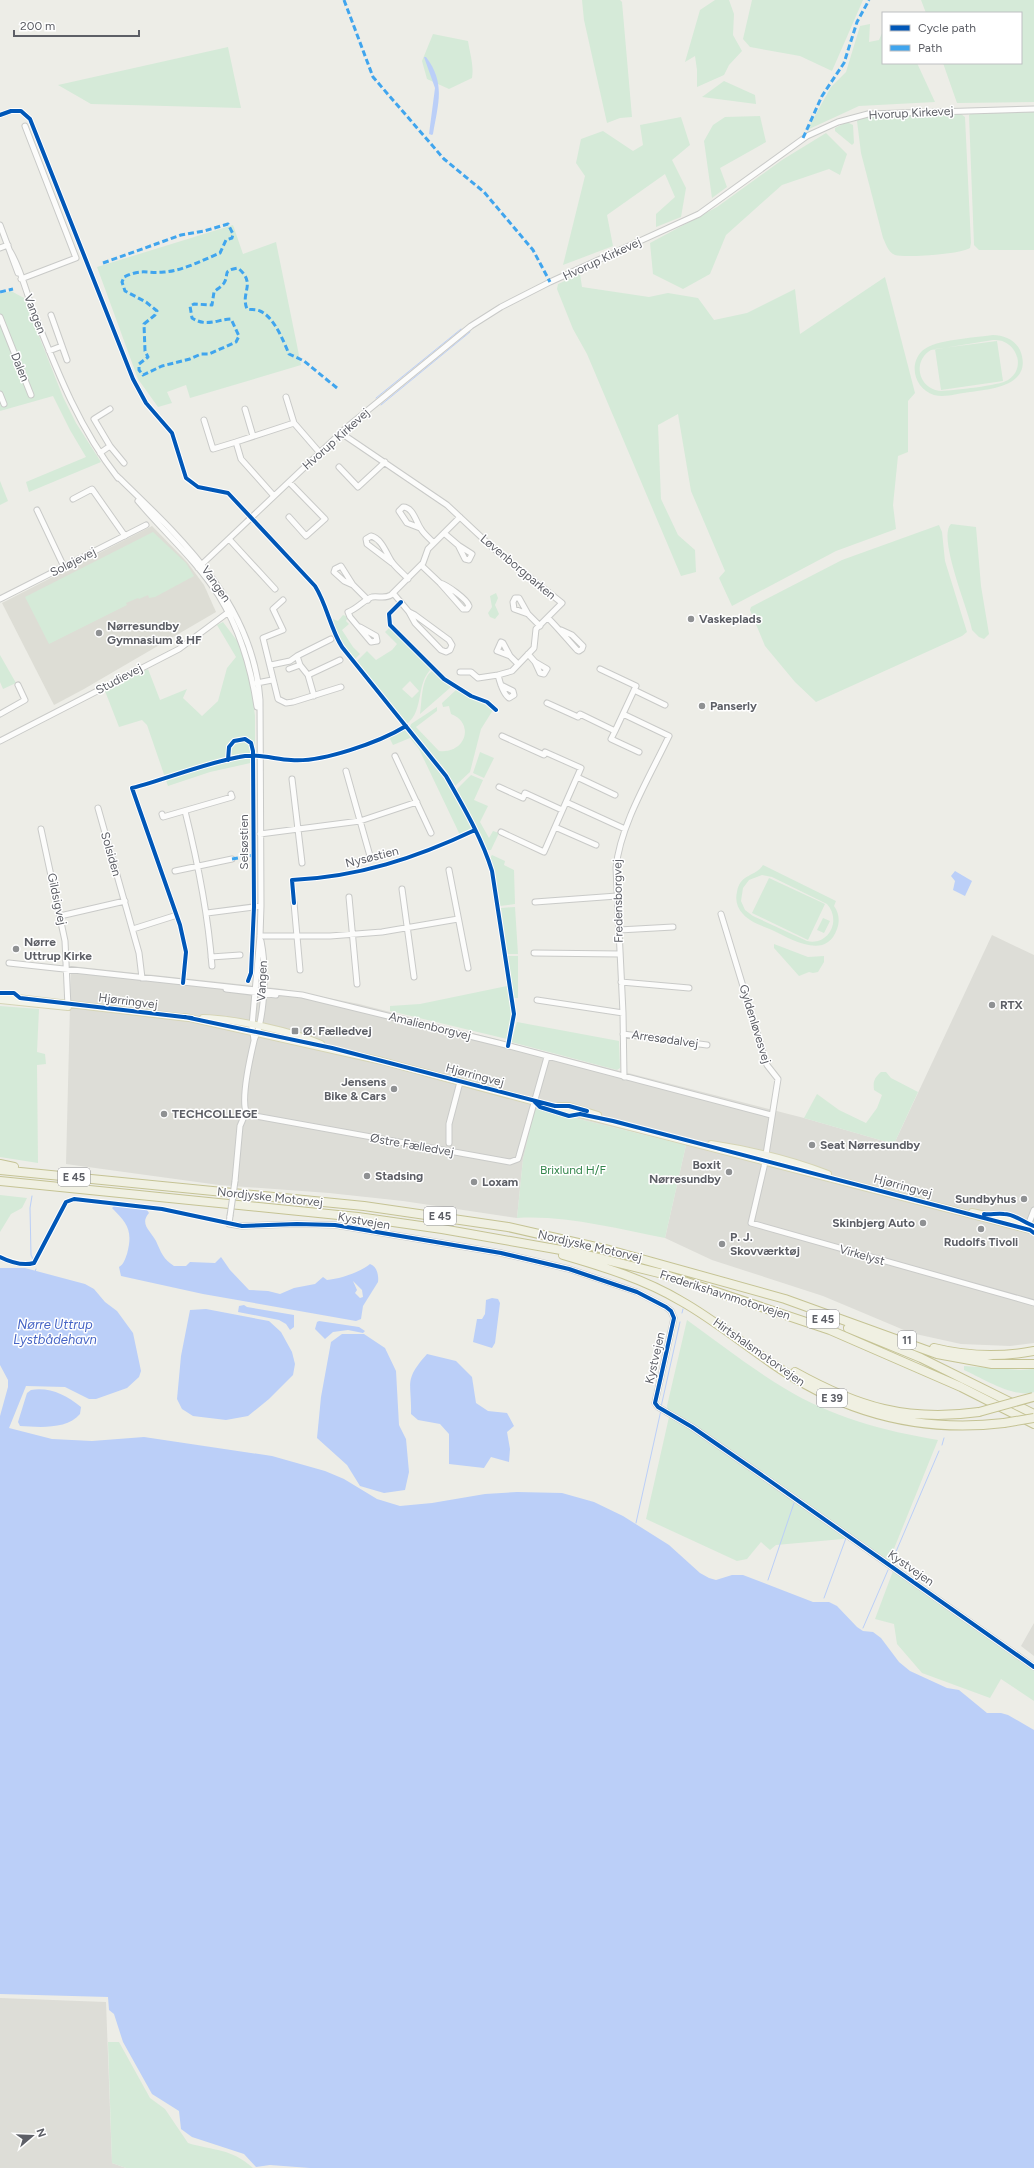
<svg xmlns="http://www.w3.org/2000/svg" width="1034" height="2168" font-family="Figtree,sans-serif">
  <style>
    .industrial { fill: #ddddd7 }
    .education { fill: #ddddd5 }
    .green { fill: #d5ead8; fill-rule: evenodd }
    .water { fill: #bbcff8; fill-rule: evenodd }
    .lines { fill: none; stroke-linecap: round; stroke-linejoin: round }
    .stream { stroke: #bbcff8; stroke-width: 1 }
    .minor-casing { stroke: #c9cac8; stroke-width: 7 }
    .major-casing { stroke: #d5d4b5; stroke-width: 8 }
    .highway-casing { stroke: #c5c394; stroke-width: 10 }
    .minor { stroke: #fcfcfb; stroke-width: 5 }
    .major { stroke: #f2f3e8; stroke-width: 6 }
    .highway { stroke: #f0f0e2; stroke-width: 8 }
    .minor-bridge-casing { stroke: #c9cac8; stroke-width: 7; stroke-linecap: butt }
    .highway-bridge-casing { stroke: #c5c394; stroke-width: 10; stroke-linecap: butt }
    .minor-bridge { stroke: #fcfcfb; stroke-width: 5 }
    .highway-bridge { stroke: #f0f0e2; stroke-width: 8 }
    .quiet { stroke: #40a5ee; stroke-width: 3; stroke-dasharray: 6 3; stroke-linecap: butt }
    .cycleway-casing { stroke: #fff; stroke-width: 6 }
    .cycleway { stroke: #0057b8; stroke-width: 4 }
    .poi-dot { fill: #8f9193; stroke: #fff; stroke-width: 1.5 }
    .labels { text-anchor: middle; stroke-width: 3; stroke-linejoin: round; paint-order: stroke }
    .shield { fill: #fff; stroke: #8e8f94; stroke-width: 1 }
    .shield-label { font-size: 11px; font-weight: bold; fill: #5d5f66 }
    .street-label { font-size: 12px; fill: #5d5f66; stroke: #fff }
    .poi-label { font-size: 12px; font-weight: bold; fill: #5d5f66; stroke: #fff; text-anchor: start }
    .park-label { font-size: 12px; fill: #34864c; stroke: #fff }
    .water-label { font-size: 13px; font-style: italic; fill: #4564c5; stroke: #fff }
  </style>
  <rect width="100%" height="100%" fill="#edede7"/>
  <path class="industrial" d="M992 935 1034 955V1343L1010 1346 961 1344 911 1333 823 1296 712 1260 665 1238 686 1145 554 1113 538 1107 523 1159 517 1218 403 1201 329 1193 219 1185 66 1164 71 966 283 989 359 1004 804 1118 894 1144Z
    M1034 1623V1656L1021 1646Z
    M0 1998 106 2002 112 2163 126 2168H0Z"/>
  <path class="education" d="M152 526 187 562 204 585 216 612 84 689 54 705 2 603Z"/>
  <path class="green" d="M582 0H620L622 2 632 117 620 118 607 123 584 20Z
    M715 0H729L734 14 733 35 742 51 729 65 724 75 697 87V70L695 56 685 62 700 10Z
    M752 0H863L832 71 800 56 750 47 743 39Z
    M921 0H1034V102L957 103 943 63H1021V13H926Z
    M870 24 869 42 879 40 883 31V63H917L935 102 859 106 807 130 831 87 846 72 860 26Z
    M433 34 468 41C470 54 474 65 472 78L449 89 427 79 422 61Z
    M228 47 241 108 91 104 58 85Z
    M724 81 755 95 756 104 702 97Z
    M1034 112V250H979L974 245 969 115 972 113Z
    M961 114 965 117 971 243 970 248C962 254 906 258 895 255 888 252 886 244 883 238L861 153 857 121C867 112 943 114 961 114Z
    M760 116 766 142 720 168 727 187 712 198 704 141 713 125 725 117Z
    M681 117 690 145 672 160 686 188 681 217 656 227V214L675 197 665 174 607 215 613 246 563 265 585 176 576 163 581 139 603 131 633 151 643 145 640 125Z
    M847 122 853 125 854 143 852 145 835 131V128Z
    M826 133 847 154 840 175 829 169 782 185 726 235 710 274 683 289 653 274 650 243 717 207 782 160Z
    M233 225 243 254 276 242 301 365 190 398 186 385 167 392 172 403 158 407 138 379 97 267Z
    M580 274 582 287 649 297 668 293 698 298 714 320 747 313 795 289 800 334 885 277 915 393 908 401V452L898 456 893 505 896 529 836 551 732 606 719 578 725 571 691 491 678 414 658 425 661 499 678 535 695 550 696 572 681 576 587 354 573 329 557 289 558 284Z
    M11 291 24 298 63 397 76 423 101 462 29 492 26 482 86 457 70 430 53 396 0 411V294Z
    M993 335C1004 335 1015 340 1020 350 1034 385 992 389 970 392 959 393 945 398 934 395 915 389 908 365 922 351 935 339 975 338 993 335ZM993 340C1015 338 1028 367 1008 380 999 386 954 390 941 391 918 389 912 361 931 350Z
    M997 341 1003 381 941 390 935 349Z
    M0 481 8 501 0 505Z
    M951 524 976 527 981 586 989 634 984 639 979 637 972 630C969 611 937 537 951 524Z
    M939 525 942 532 945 561 967 632 962 636 816 702 795 682 765 646 750 610 751 607 842 560Z
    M153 532 186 563 194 576 155 597 149 598 148 595 139 599 138 598 126 603 127 605 49 644 25 597Z
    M496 593 498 598 495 605 499 614 495 619 490 617 488 613 492 607 490 596Z
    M343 615 348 617 346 621 349 624 342 630 353 647 360 654 354 660 340 641 330 618 338 621Z
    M223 622 238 642 250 680 255 716V762L210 772 168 786 147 725 142 720 119 727 105 691 148 669 160 700 187 689 183 698 202 716 218 701 227 668 236 657 217 625Z
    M390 627 432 668C415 684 425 709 407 724L355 663 367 651 376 660 392 650 397 644 385 632ZM410 681 419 691 412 698 402 689Z
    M0 655 16 683 3 689 0 682Z
    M432 671 451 687 420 714C422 702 421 678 432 671Z
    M456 690 486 704 493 710 481 729 470 772 455 786 446 771 410 727 411 724 437 707V711L416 727 439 751C466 754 475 723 451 714L449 706 443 707 442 703Z
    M405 729 444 775 473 829 460 835 419 749 410 738 393 745 389 737Z
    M480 752 494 758 484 778 473 773Z
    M471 775 483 780 474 800 488 806 480 822 489 838 493 831 499 833 491 850H487L456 790Z
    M492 855 505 861 504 865 514 870 515 904 500 906 490 858Z
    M763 865 836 901 834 906C839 913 840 921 837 929 826 961 791 939 772 930 762 926 750 922 743 914 737 908 735 900 737 892 740 873 756 877 763 865ZM762 875 772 877 827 904C842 921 828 946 807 941L753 916 745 910 741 901 743 888 749 880Z
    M769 878 825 904 808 940 752 913Z
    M515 907 518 954H507L501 908Z
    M823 918 830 921 824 933 817 930Z
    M774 944 808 957 824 956V962L818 972 813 973 809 972 799 976 774 948Z
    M508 956H518V998H514Z
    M507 986 513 1019 507 1039 390 1011V1006L420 1004Z
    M0 1006 39 1009 37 1052 45 1054 46 1064 37 1065 38 1163 0 1157Z
    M517 1022 619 1041 620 1068 617 1070 511 1042Z
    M881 1072H886L891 1078 918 1092 894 1144 804 1118 817 1094 839 1110 866 1123 877 1108 882 1095 874 1090C873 1082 874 1078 881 1072Z
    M538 1107 554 1113 686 1145 665 1238C617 1229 566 1215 517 1218L523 1159 534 1111Z
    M0 1195 27 1198 22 1208 11 1214 0 1232Z
    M687 1320C719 1343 751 1368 784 1388 831 1417 884 1431 938 1440L889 1561 854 1538 776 1545 770 1550 761 1542 747 1559 737 1561 646 1519 669 1417 667 1406Z
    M964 1366 1020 1370 1034 1369V1392C1015 1399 982 1378 964 1370Z
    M893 1571 1034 1670V1701L1001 1679 990 1698 922 1673 897 1644 894 1624 875 1619Z
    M108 2042H119L150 2098 165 2109 188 2143C214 2151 231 2148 253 2168H126L112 2163Z"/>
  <path class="water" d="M424 57H426C446 83 438 104 433 134L432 135 429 134 435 88Z
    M955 871 972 881 965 896 953 890 955 881 951 876Z
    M115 1205 147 1210 149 1213C139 1224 151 1231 156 1241 161 1252 163 1259 174 1266H186L190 1262 215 1263 221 1257 230 1270 249 1290 268 1291 280 1294 294 1288 315 1284 323 1277 327 1280C340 1279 360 1272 370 1264 377 1266 379 1276 378 1282L363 1306 361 1319 356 1321 203 1294 121 1276 119 1267C124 1264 125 1259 127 1254 133 1231 128 1224 112 1208ZM353 1281 362 1290 363 1297 360 1298 355 1293 357 1290Z
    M0 1268H25L85 1284 94 1289 105 1302 117 1311 133 1333 141 1371 139 1377 127 1388 96 1399H89L65 1387 26 1386 9 1428 52 1439 92 1441 144 1437 272 1456 325 1471 344 1479 377 1499 400 1506 432 1503 485 1494 517 1492 562 1493 594 1502 623 1516 669 1545 700 1573 709 1578 716 1580 732 1575H743L813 1602H829L837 1606 857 1627 863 1631 873 1632 881 1638 899 1662 910 1671 947 1688 959 1690 987 1713H1001L1008 1715 1034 1730V2168H310L270 2165 256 2167 244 2154 192 2137 181 2129 179 2111 152 2094 123 2042 114 2014 109 2010 108 1997 0 1994V1416L8 1387V1380L0 1365Z
    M492 1298 498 1299 500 1303 495 1343 492 1348 473 1342 477 1319H482L485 1314 486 1300Z
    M244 1305 247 1307 294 1315V1327L290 1330 286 1324 279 1320 238 1312 239 1306Z
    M206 1309 269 1321 281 1332 292 1352 295 1364 293 1375 269 1399 248 1416 226 1420 193 1416 182 1409 177 1399 181 1356 190 1310Z
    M319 1321 359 1327 365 1331 363 1333 348 1330 333 1332 325 1339 315 1329 317 1322Z
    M342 1334H364L385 1348 396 1371 399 1425 406 1439 409 1472 405 1490 384 1493 360 1486 347 1465 317 1438 321 1397 331 1342Z
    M427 1354 456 1361 472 1377 476 1403 488 1411 507 1413 514 1426 507 1432 510 1449 509 1462 491 1457 484 1468 449 1464V1434L440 1424 418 1420 411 1414C412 1382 403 1381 427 1354Z
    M31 1390C50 1387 66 1395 81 1407L80 1414C67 1430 38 1427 20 1426L18 1422 27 1393Z"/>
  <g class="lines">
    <path class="stream" d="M376 398 461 329
      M381 405 470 332
      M32 1196 30 1208 31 1255 33 1259
      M35 1272 36 1269
      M682 1313 683 1309
      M661 1407 680 1322
      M942 1445 944 1438
      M636 1523 661 1410
      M892 1561 939 1451
      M768 1580 794 1503
      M824 1598 846 1538
      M863 1628 888 1570"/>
    <g class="minor-casing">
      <path id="minor" d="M0 225 18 273
        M0 248 8 245
        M10 251C21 269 26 292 34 313 57 371 79 428 118 478
        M21 279 76 258 25 126
        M51 315 67 360
        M0 317 31 395
        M49 351 62 346
        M0 394 4 404
        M286 397 294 423 320 453
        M110 409 94 419 110 446 124 463
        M245 409 253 436
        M204 420 213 449 236 442 241 459 274 496
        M341 433 447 505 493 548 562 603 536 629 534 648 512 671 498 675 478 678 471 672H460
        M236 442 294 423
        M100 453 110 446
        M339 467 358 487 385 462
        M117 476C182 539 253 604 260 700L261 906 260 936 252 1026 254 1040
        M73 499 92 489 125 536
        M138 501C164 532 197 561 219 596 240 630 251 667 257 707
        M37 510 64 567
        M289 517 306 536 325 519 289 482
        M420 528 407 523 399 511 403 507C413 507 416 522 421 529 424 534 430 539 434 543
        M444 533 458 545 465 559 469 560 472 554 458 545
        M229 539 275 589
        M392 563 367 544 366 539 371 536C382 539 386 553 392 562 396 568 403 573 408 579
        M421 565 440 583 463 609H467L469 606C467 599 447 585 440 583
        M198 568 346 428 471 326 501 307 550 282 699 214 807 136 838 122 868 114 1034 109
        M353 585 344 581 334 572 335 569 341 566 353 585 368 600
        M393 593 409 612 415 615 449 640 452 645 450 650 446 652 441 650 415 623 409 612
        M0 599 146 525
        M283 600 273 609 283 630 263 638 278 699 286 703 293 702 341 687
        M528 614 519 598H515L513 602 514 609 528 614 540 626
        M548 618C558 628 566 638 577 650L579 651 582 649 583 646 572 635 561 630
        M360 627 376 636 377 641 371 642 350 617 348 612C357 609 365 599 372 597 379 596 385 599 391 595L423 563 428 549 460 517
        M528 654 535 662 540 673 544 674 547 669 535 662
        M510 656 497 651 501 642 503 643 510 656 518 664
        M271 665 290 661 297 656
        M289 669 300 665
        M308 675 300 665 297 656 331 639
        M498 675C500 683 503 694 509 698L514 695 513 691 501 685
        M257 683 272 680
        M634 690 665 705
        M314 696 308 675 340 660
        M547 703 578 717 580 714 615 731 636 686 600 669
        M0 714 25 700 18 685
        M623 714 669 736C650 776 620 825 616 868L623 1013 624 1077
        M615 731 611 739 639 752
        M0 741 179 649 230 611
        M395 756 431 833
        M346 771 370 856
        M577 777 615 795
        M292 779 302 863
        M499 787 523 798 525 793 562 810
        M566 802 625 829
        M98 808 139 953 142 978
        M185 811C198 863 208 913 212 966
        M162 814 163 817 232 797 231 794
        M555 827 596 845
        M41 829 65 941 68 1007
        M501 832 544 852 581 768 545 752 544 755 502 736
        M260 834 360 821 417 802
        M449 870 468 968
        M175 871 232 859
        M402 889 414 977
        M349 897 357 984
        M535 902 617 896
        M294 903 300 970
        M207 913 261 906
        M721 914 767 1065 778 1079 764 1167 751 1223 1034 1303
        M60 916 125 901
        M133 929 174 916
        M619 930 673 927
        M260 936H330L382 932 458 919
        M261 941C266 966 265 1002 259 1027 258 1032 255 1036 254 1041 250 1058 241 1096 246 1112L250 1115 510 1162 518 1159 519 1156 547 1057
        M534 953 620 954
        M211 957 240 955
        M9 963 302 995 498 1043 771 1115
        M621 982 689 988
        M226 989 276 995
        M537 1000 623 1013
        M623 1034 707 1045
        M449 1143V1124L460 1082
        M235 1181 240 1126 246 1112
        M230 1216 229 1224 242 1226 297 1224 335 1225 501 1253 569 1269 637 1292 666 1307 671 1311 674 1318 655 1403 658 1407 692 1427 760 1474 1034 1667
        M1027 1228 1034 1210"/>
    </g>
    <g class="major-casing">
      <path id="major" d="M0 996 188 1018
        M0 1000 68 1007
        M185 1017 382 1061 580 1114 1034 1231
        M203 1018C236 1019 291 1031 321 1044
        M559 1106H569L598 1115
        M711 1144C750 1150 792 1160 828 1174
        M972 1212 1034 1226"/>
    </g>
    <g class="highway-casing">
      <path id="highway" d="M0 1164 14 1167
        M0 1170 364 1206 508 1227 609 1250 785 1299 937 1354 992 1364H1034
        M0 1181 358 1217 442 1229 578 1253 663 1274 830 1330 961 1387 1034 1424
        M563 1255C604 1267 644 1279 681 1301 713 1319 742 1343 773 1364 843 1413 920 1433 1004 1423
        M848 1328 921 1358 1034 1414
        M934 1348C966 1356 1002 1357 1034 1351
        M795 1372C858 1407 907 1422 979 1412"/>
    </g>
    <use href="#minor" class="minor"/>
    <use href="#major" class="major"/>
    <use href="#highway" class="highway"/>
    <g class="minor-bridge-casing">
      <path id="minor-bridge" d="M230 1216 235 1181"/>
    </g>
    <g class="highway-bridge-casing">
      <path id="highway-bridge" d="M979 1412 1033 1397
        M1004 1423 1034 1418"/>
    </g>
    <use href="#minor-bridge" class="minor-bridge"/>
    <use href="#highway-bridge" class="highway-bridge"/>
    <path class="quiet" d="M344 0 373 77 444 159 484 192 533 250 550 282
      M803 138 822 96 844 63 857 22 869 0
      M103 263 181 235 204 231 228 224 233 234 232 238 226 240 220 253C203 260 182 271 164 272 146 274 143 268 124 277L122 282 125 291 146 302 157 311 155 315 144 324 145 351 148 357 139 364V370L143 375 162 366 190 359 201 354H209L236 342 239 336 231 319C216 320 206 327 192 318L190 306 194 304 212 305 214 292C216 290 222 286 224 283 230 273 221 271 238 268 257 284 240 292 247 309 251 310 256 309 260 311 274 317 283 340 289 354L304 361 337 388
      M0 292 13 289
      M232 859 254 855"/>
    <g class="cycleway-casing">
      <path id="cycleway" d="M0 115 11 111H21L30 119 133 379 146 403 172 433 186 478 198 487 228 493 315 586C327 605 330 628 342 647L446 776C463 806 482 838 492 871L514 1014 508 1046
        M401 602 389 614 390 625 444 679 471 696 487 702 496 710
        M228 760 229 747 234 741 245 739 251 743 253 751 254 907 251 973 248 981
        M294 903 292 880C358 877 416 858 475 830
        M183 983 186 952 180 925 132 788C166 779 206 763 239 757 256 753 274 759 291 760 321 763 380 742 406 726
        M0 993H14L20 998 192 1018
        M185 1017 332 1048 555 1106H569L587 1111
        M534 1101 540 1107 569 1116 580 1114 613 1121 1030 1230 1034 1233
        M984 1214C991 1215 997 1213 1004 1214 1015 1214 1024 1223 1034 1226
        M0 1257C10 1262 23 1266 34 1263L66 1202 74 1199 162 1209 242 1226 297 1224 335 1225 501 1253 569 1269 637 1292 666 1307 671 1311 674 1318 655 1403 658 1407 692 1427 760 1474 1034 1667"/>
    </g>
    <use href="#cycleway" class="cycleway"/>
  </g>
  <g class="poi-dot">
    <circle cx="691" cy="619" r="4"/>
    <circle cx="99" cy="633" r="4"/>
    <circle cx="702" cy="706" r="4"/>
    <circle cx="16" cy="949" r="4"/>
    <circle cx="992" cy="1005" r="4"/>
    <rect x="291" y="1027" width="8" height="8" rx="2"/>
    <circle cx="394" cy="1089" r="4"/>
    <circle cx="164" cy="1114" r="4"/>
    <circle cx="812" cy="1145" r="4"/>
    <circle cx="729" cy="1172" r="4"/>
    <circle cx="367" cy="1176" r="4"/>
    <circle cx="474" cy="1182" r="4"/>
    <circle cx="1024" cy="1199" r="4"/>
    <circle cx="923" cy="1223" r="4"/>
    <circle cx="981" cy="1229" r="4"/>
    <circle cx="722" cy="1244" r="4"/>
  </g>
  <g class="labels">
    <g class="shield">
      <rect x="58" y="1168" width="32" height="18" rx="3"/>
      <rect x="424" y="1207" width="32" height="18" rx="3"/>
      <rect x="807" y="1310" width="32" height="18" rx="3"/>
      <rect x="898" y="1331" width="18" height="18" rx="3"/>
      <rect x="817" y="1389" width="30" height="18" rx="3"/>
    </g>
    <g class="shield-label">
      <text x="74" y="1181">E 45</text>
      <text x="440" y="1220">E 45</text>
      <text x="823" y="1323">E 45</text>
      <text x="907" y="1344">11</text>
      <text x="832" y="1402">E 39</text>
    </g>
    <g class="street-label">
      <text transform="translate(911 113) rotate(-3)" y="4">Hvorup Kirkevej</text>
      <text transform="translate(602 259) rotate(-25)" y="4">Hvorup Kirkevej</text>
      <text transform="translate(35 314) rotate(69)" y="4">Vangen</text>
      <text transform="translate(20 367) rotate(68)" y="4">Dalen</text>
      <text transform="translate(336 439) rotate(-42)" y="4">Hvorup Kirkevej</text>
      <text transform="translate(73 562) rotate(-27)" y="4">Soløjevej</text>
      <text transform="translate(518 567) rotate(40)" y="4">Løvenborgparken</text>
      <text transform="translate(216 584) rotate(55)" y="4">Vangen</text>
      <text transform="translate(119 679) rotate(-28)" y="4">Studievej</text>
      <text transform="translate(244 842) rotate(-90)" y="4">Selsøstien</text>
      <text transform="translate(111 854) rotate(74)" y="4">Solsiden</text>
      <text transform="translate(372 857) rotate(-14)" y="4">Nysøstien</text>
      <text transform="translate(57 899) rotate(78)" y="4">Gildsigvej</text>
      <text transform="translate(618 901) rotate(-91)" y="4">Fredensborgvej</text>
      <text transform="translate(262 981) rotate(-87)" y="4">Vangen</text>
      <text transform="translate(128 1001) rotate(7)" y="4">Hjørringvej</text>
      <text transform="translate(755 1024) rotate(73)" y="4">Gyldenløvesvej</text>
      <text transform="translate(430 1026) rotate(14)" y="4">Amalienborgvej</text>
      <text transform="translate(665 1039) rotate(8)" y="4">Arresødalvej</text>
      <text transform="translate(475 1075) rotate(15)" y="4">Hjørringvej</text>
      <text transform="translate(412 1145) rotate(10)" y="4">Østre Fælledvej</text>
      <text transform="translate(903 1186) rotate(15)" y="4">Hjørringvej</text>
      <text transform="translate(270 1197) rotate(6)" y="4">Nordjyske Motorvej</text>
      <text transform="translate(364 1221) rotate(10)" y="4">Kystvejen</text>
      <text transform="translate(590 1246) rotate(13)" y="4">Nordjyske Motorvej</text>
      <text transform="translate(862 1255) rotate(16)" y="4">Virkelyst</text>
      <text transform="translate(725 1295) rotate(18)" y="4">Frederikshavnmotorvejen</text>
      <text transform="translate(759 1352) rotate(35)" y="4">Hirtshalsmotorvejen</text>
      <text transform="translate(655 1358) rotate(-77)" y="4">Kystvejen</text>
      <text transform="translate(911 1568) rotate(35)" y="4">Kystvejen</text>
    </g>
    <g class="poi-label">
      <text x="699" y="623">Vaskeplads</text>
      <text x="107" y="630">Nørresundby<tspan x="107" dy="14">Gymnasium &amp; HF</tspan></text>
      <text x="710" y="710">Panserly</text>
      <text x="24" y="946">Nørre<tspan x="24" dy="14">Uttrup Kirke</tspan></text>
      <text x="1000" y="1009">RTX</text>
      <text x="303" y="1035">Ø. Fælledvej</text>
      <text x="386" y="1086" text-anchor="end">Jensens<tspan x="386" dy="14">Bike &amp; Cars</tspan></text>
      <text x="172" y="1118">TECHCOLLEGE</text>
      <text x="820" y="1149">Seat Nørresundby</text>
      <text x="721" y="1169" text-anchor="end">Boxit<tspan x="721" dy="14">Nørresundby</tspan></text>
      <text x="375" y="1180">Stadsing</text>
      <text x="482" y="1186">Loxam</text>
      <text x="1016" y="1203" text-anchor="end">Sundbyhus</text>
      <text x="915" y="1227" text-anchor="end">Skinbjerg Auto</text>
      <text x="730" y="1241">P. J.<tspan x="730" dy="14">Skovværktøj</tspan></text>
      <text x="981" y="1246" text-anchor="middle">Rudolfs Tivoli</text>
    </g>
    <g class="park-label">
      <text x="573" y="1174">Brixlund H/F</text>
    </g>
    <g class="water-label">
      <text x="55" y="1329">Nørre Uttrup<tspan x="55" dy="15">Lystbådehavn</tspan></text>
    </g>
  </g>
  <rect x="882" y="12" width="140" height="52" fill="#ffffff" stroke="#bebfc2"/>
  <rect x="890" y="25" width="20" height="6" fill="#0057b8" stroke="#bebfc2"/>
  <text x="918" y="32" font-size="12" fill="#5d5f66">Cycle path</text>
  <rect x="890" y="45" width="20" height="6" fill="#40a5ee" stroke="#bebfc2"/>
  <text x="918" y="52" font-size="12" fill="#5d5f66">Path</text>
  <g transform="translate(32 2136) rotate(71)" stroke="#ffffff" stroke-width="3" paint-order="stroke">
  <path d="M0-3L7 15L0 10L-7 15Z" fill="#5d5f66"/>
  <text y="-6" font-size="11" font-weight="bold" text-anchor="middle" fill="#5d5f66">N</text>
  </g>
  <path d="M14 30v6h125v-6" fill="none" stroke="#5d5f66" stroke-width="2"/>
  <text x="20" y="30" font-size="12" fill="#5d5f66" stroke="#ffffff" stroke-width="3" paint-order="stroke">200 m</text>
</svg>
